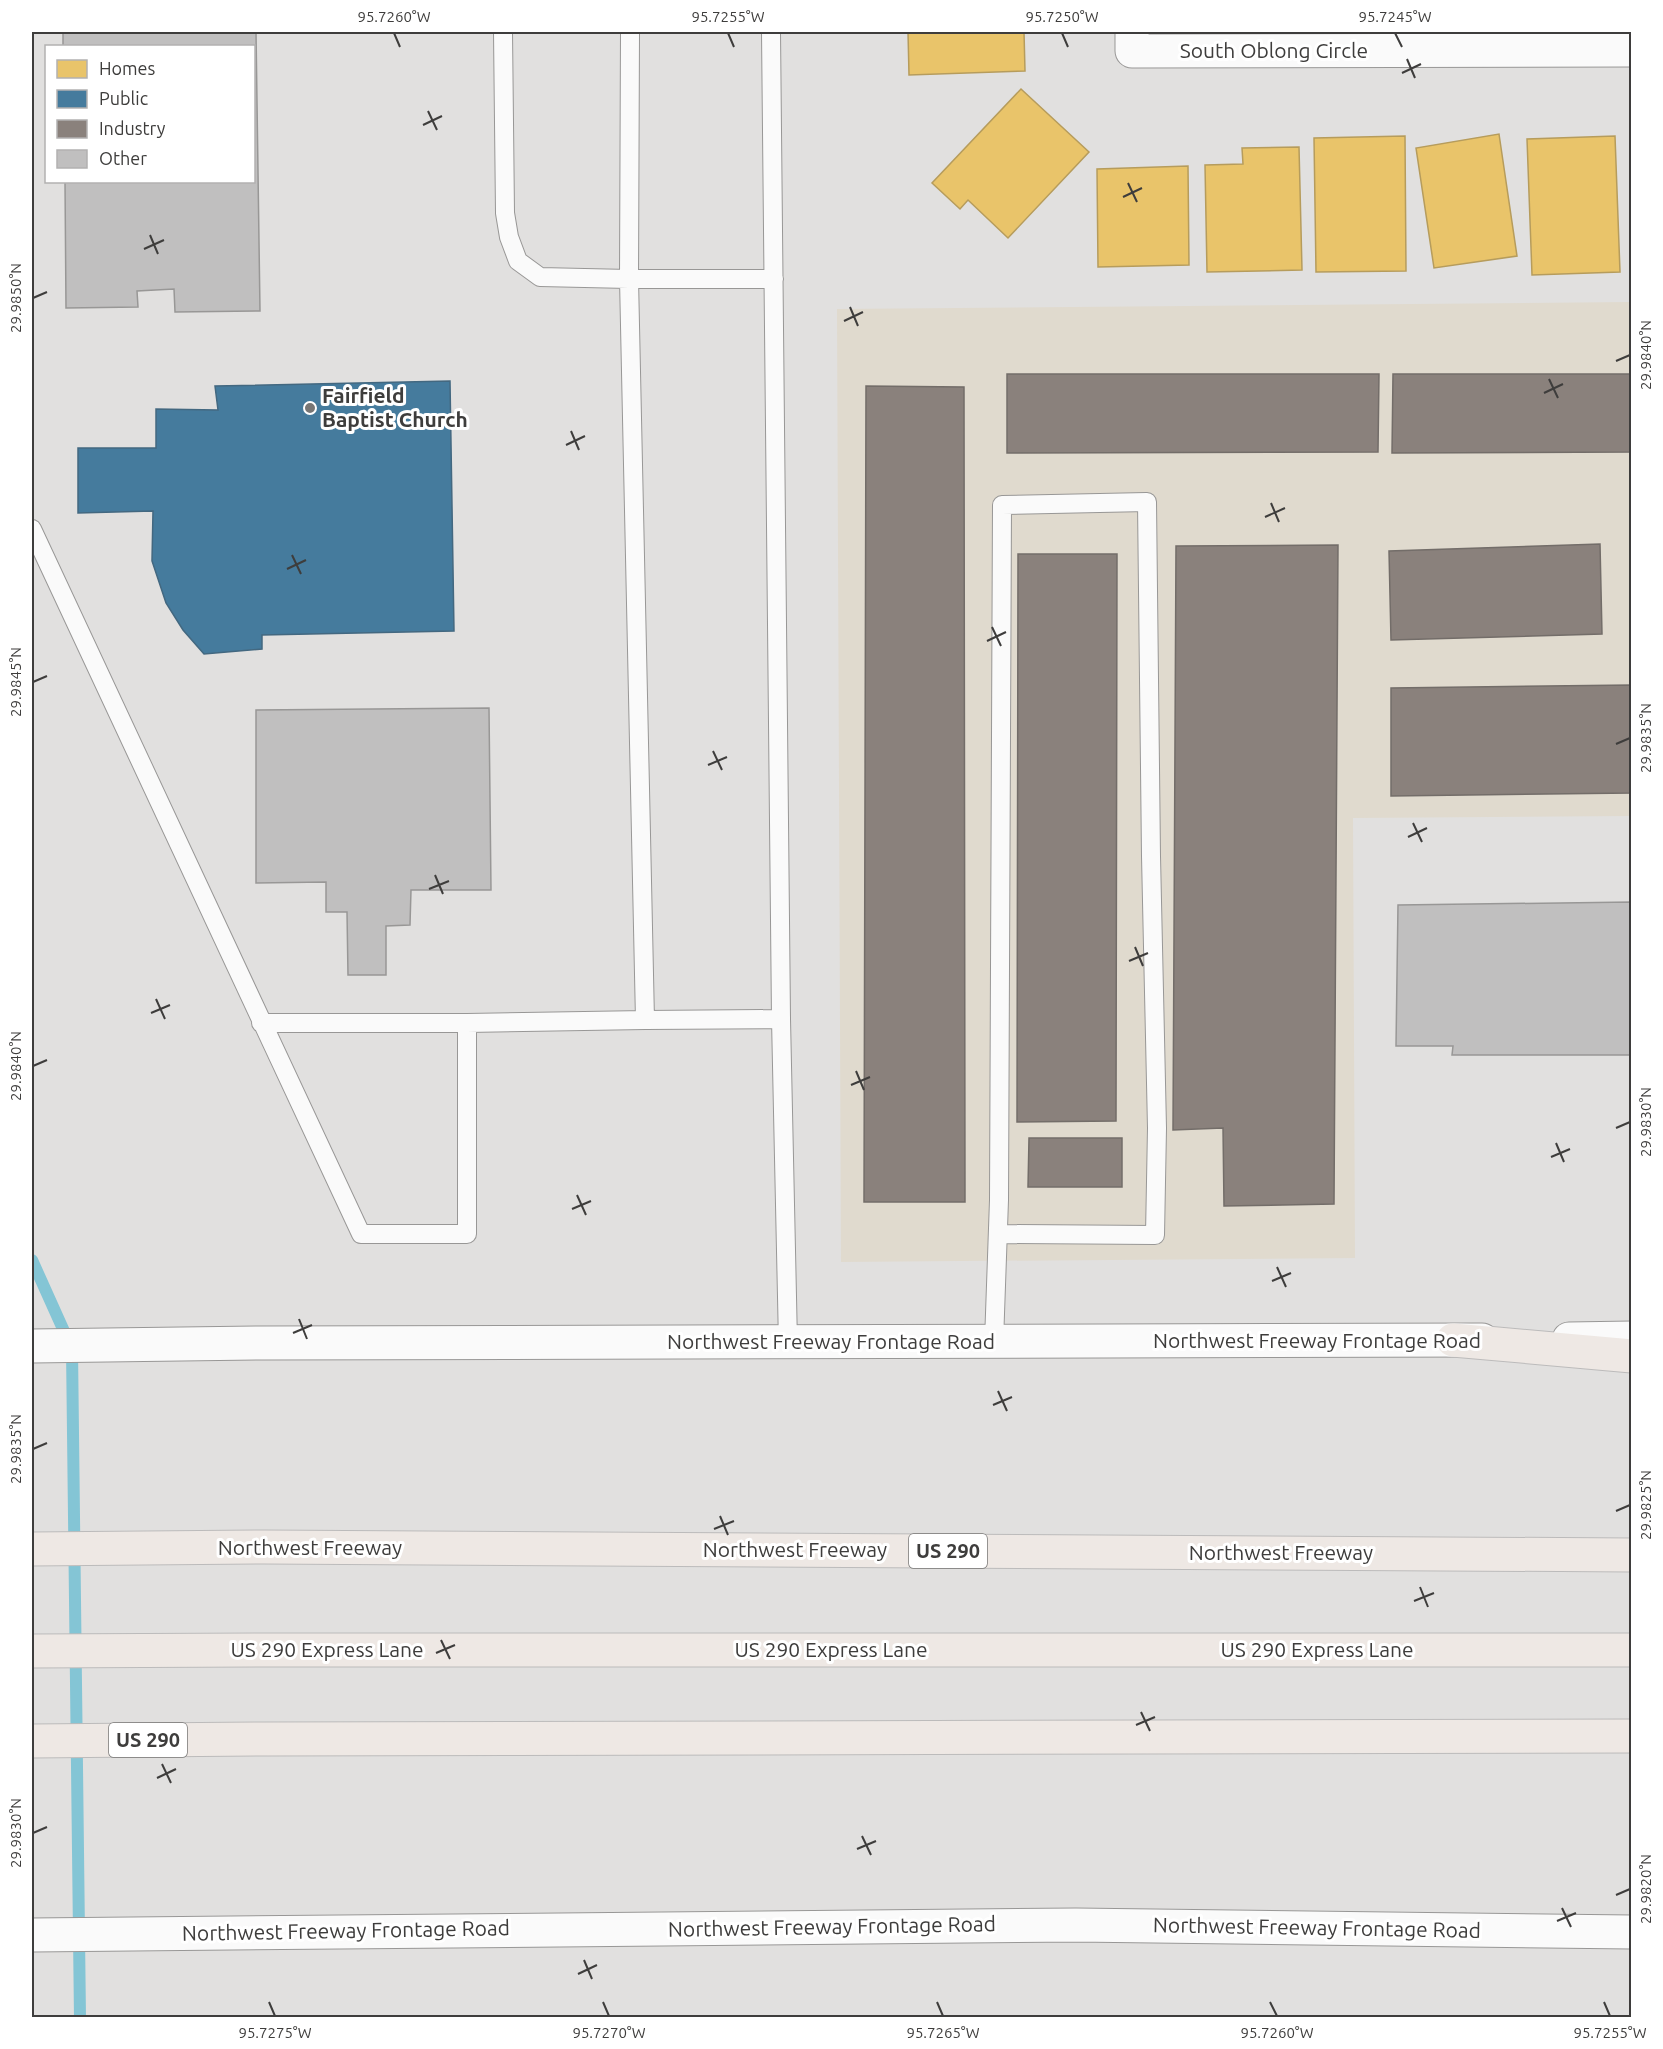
<svg xmlns="http://www.w3.org/2000/svg" width="1663" height="2049" font-family="Ubuntu,sans-serif">
  <style>
    .industrial { fill: #e0dace }
    .homes { fill: #e9c46a; stroke: #b69c5c; stroke-width: 1.5 }
    .public { fill: #457b9d; stroke: #436880; stroke-width: 1.5 }
    .industry { fill: #8a817c; stroke: #736d69; stroke-width: 1.5 }
    .lines { fill: none; stroke-linecap: round; stroke-linejoin: round }
    .stream { stroke: #84c5d5; stroke-width: 12 }
    .building { fill: #c0bfbf; stroke: #989796; stroke-width: 1.5 }
    .service-casing { stroke: #989796; stroke-width: 20 }
    .minor-casing { stroke: #989796; stroke-width: 35 }
    .secondary-casing { stroke: #989796; stroke-width: 35 }
    .motorway-casing { stroke: #bcbbbb; stroke-width: 35 }
    .service { stroke: #fafafa; stroke-width: 18 }
    .minor { stroke: #fafafa; stroke-width: 33 }
    .secondary { stroke: #fafafa; stroke-width: 33 }
    .motorway { stroke: #eee8e4; stroke-width: 33 }
    .ticks { fill: none; stroke: #3e3d3c; stroke-width: 2 }
    .poi-dot { fill: #777675; stroke: #fff; stroke-width: 2 }
    .labels { text-anchor: middle; stroke-width: 6; stroke-linejoin: round; paint-order: stroke }
    .shield { fill: #fff; stroke: #787776; stroke-width: 1.5 }
    .shield-label { font-size: 20px; font-weight: bold; fill: #3e3d3c }
    .street-label { font-size: 21px; fill: #3e3d3c; stroke: #fff }
    .poi-label { font-size: 21px; font-weight: bold; fill: #3e3d3c; stroke: #fff; text-anchor: start }
    .neatline { fill: none; stroke: #3e3d3c; stroke-width: 2 }
    .ticks-label { font-size: 15px; text-anchor: middle; fill: #3e3d3c }
  </style>
  <rect width="100%" height="100%" fill="#e1e0df"/>
  <path class="industrial" d="M1631 302V816L1353 818 1355 1258 841 1262 837 309Z"/>
  <path class="homes" d="M908 32H1024L1025 71 909 75Z
    M1021 89 1089 152 1008 238 968 200 960 209 932 183Z
    M1499 134 1517 256 1434 268 1416 148Z
    M1405 136 1406 271 1316 272 1314 138Z
    M1615 136 1620 272 1532 275 1527 139Z
    M1299 147 1302 270 1207 272 1205 165 1243 164 1242 148Z
    M1188 166 1189 265 1098 267 1097 169Z"/>
  <path class="public" d="M450 381 454 631 262 635V649L204 654 183 630 166 603 152 561 153 511 78 513V448H156V409L218 410 215 386Z"/>
  <path class="industry" d="M1007 374H1379L1378 452 1007 453Z
    M1393 374H1632V452L1392 453Z
    M866 386 964 387 965 1202H864Z
    M1600 544 1602 634 1391 640 1389 551Z
    M1338 545 1334 1204 1224 1206 1223 1128 1173 1130 1176 546Z
    M1018 554H1117L1116 1121 1017 1122Z
    M1632 685V793L1391 796V688Z
    M1029 1138H1122V1187H1028Z"/>
  <g class="lines">
    <path class="stream" d="M32 1260 72 1349 80 2018"/>
  </g>
  <path class="building" d="M63 32H256L260 311 175 312 174 289 137 291 138 307 66 308 65 182H254V46H63Z
    M489 708 491 890H411L410 925 386 926V975H348L347 912H326V882L256 883V710Z
    M1632 902V1055H1452L1453 1046H1396L1398 905Z"/>
  <g class="lines">
    <g class="service-casing">
      <path id="service" d="M503 32 505 213 509 237 518 261 540 277 629 279H774
        M32 529 361 1234H467V1023L645 1020 629 279 630 32
        M781 1019 788 1343
        M645 1020 781 1019 771 32
        M261 1023H467
        M994 1342 999 1200 1002 505 1147 502 1151 856 1157 1128 1155 1235 998 1234"/>
    </g>
    <g class="minor-casing">
      <path id="minor" d="M1132 32V51L1632 50"/>
    </g>
    <g class="secondary-casing">
      <path id="secondary" d="M1569 1339 1632 1338
        M32 1346 259 1343 1482 1340
        M32 1935 1076 1925 1632 1932"/>
    </g>
    <g class="motorway-casing">
      <path id="motorway" d="M1453 1340 1632 1356
        M32 1549 264 1547 1632 1555
        M32 1651 265 1650H1632
        M32 1741 265 1739 1632 1736"/>
    </g>
    <use href="#service" class="service"/>
    <use href="#minor" class="minor"/>
    <use href="#secondary" class="secondary"/>
    <use href="#motorway" class="motorway"/>
  </g>
  <path class="ticks" d="M394 33 400 47M728 33 734 47M1062 33 1068 47M1395 33 1402 47M1407 59 1415 78M1402 73 1421 64M428 111 437 130M423 125 442 116M1128 183 1137 202M1123 197 1142 188M150 235 158 254M144 249 164 240M33 298 47 292M850 307 858 326M844 321 863 312M1616 361 1630 355M1549 379 1558 398M1544 393 1563 384M571 431 579 450M566 445 585 436M1271 503 1279 522M1265 517 1285 508M292 555 301 574M287 569 306 560M992 627 1001 646M987 641 1006 632M33 682 47 676M1616 744 1630 738M713 751 722 770M708 765 727 757M1413 823 1422 842M1408 837 1427 828M435 875 443 894M429 889 449 881M1135 947 1143 966M1129 961 1148 953M156 999 165 1019M151 1013 170 1005M33 1066 47 1060M856 1071 864 1090M851 1085 870 1077M1616 1128 1630 1122M1556 1143 1564 1162M1551 1157 1570 1149M577 1195 586 1215M572 1209 591 1201M1277 1267 1286 1287M1272 1281 1291 1273M299 1319 307 1339M293 1333 312 1325M998 1391 1007 1411M993 1405 1012 1397M33 1449 47 1443M1616 1511 1630 1505M720 1516 728 1535M714 1529 734 1521M1420 1587 1428 1607M1414 1601 1434 1593M441 1640 450 1659M436 1653 455 1645M1141 1712 1150 1731M1136 1725 1155 1717M162 1764 171 1783M157 1778 176 1769M33 1833 47 1827M862 1836 871 1855M857 1849 876 1841M1616 1895 1630 1889M1562 1908 1571 1927M1557 1921 1576 1913M584 1960 592 1979M578 1974 597 1965M269 2002 275 2016M603 2002 609 2016M937 2002 943 2016M1270 2002 1277 2016M1604 2002 1610 2016"/>
  <circle class="poi-dot" cx="310" cy="408" r="6"/>
  <g class="labels">
    <g class="shield">
      <rect x="909" y="1534" width="78" height="34" rx="4.5"/>
      <rect x="109" y="1723" width="78" height="34" rx="4.5"/>
    </g>
    <g class="shield-label">
      <text x="948" y="1558">US 290</text>
      <text x="148" y="1747">US 290</text>
    </g>
    <g class="street-label">
      <text x="1274" y="58">South Oblong Circle</text>
      <text x="1317" y="1348">Northwest Freeway Frontage Road</text>
      <text x="831" y="1349">Northwest Freeway Frontage Road</text>
      <text x="310" y="1555">Northwest Freeway</text>
      <text x="795" y="1557">Northwest Freeway</text>
      <text x="1281" y="1560">Northwest Freeway</text>
      <text x="327" y="1657">US 290 Express Lane</text>
      <text x="831" y="1657">US 290 Express Lane</text>
      <text x="1317" y="1657">US 290 Express Lane</text>
      <text transform="translate(832 1927) rotate(-1)" y="7">Northwest Freeway Frontage Road</text>
      <text transform="translate(1317 1928) rotate(1)" y="7">Northwest Freeway Frontage Road</text>
      <text transform="translate(346 1931) rotate(-1)" y="7">Northwest Freeway Frontage Road</text>
    </g>
    <g class="poi-label">
      <text x="322" y="403">Fairfield<tspan x="322" dy="24">Baptist Church</tspan></text>
    </g>
  </g>
  <rect width="1663" height="2049" fill="none" stroke="#ffffff" stroke-width="66"/>
  <rect x="45" y="45" width="210" height="138" fill="#ffffff" stroke="#b2b1b1" stroke-width="1.5"/>
  <rect x="57" y="60" width="30" height="18" fill="#e9c46a" stroke="#b2b1b1" stroke-width="1.5"/>
  <text x="99" y="75" font-size="18" fill="#3e3d3c">Homes</text>
  <rect x="57" y="90" width="30" height="18" fill="#457b9d" stroke="#b2b1b1" stroke-width="1.5"/>
  <text x="99" y="105" font-size="18" fill="#3e3d3c">Public</text>
  <rect x="57" y="120" width="30" height="18" fill="#8a817c" stroke="#b2b1b1" stroke-width="1.5"/>
  <text x="99" y="135" font-size="18" fill="#3e3d3c">Industry</text>
  <rect x="57" y="150" width="30" height="18" fill="#c0bfbf" stroke="#b2b1b1" stroke-width="1.5"/>
  <text x="99" y="165" font-size="18" fill="#3e3d3c">Other</text>
  <rect x="33" y="33" width="1597" height="1983" class="neatline"/>
  <g class="ticks-label">
    <text x="394" y="22">95.7260°W</text>
    <text x="728" y="22">95.7255°W</text>
    <text x="1062" y="22">95.7250°W</text>
    <text x="1395" y="22">95.7245°W</text>
    <text transform="translate(16 298) rotate(-90)" y="5">29.9850°N</text>
    <text transform="translate(1646 355) rotate(-90)" y="5">29.9840°N</text>
    <text transform="translate(16 682) rotate(-90)" y="5">29.9845°N</text>
    <text transform="translate(1646 738) rotate(-90)" y="5">29.9835°N</text>
    <text transform="translate(16 1066) rotate(-90)" y="5">29.9840°N</text>
    <text transform="translate(1646 1122) rotate(-90)" y="5">29.9830°N</text>
    <text transform="translate(16 1449) rotate(-90)" y="5">29.9835°N</text>
    <text transform="translate(1646 1505) rotate(-90)" y="5">29.9825°N</text>
    <text transform="translate(16 1833) rotate(-90)" y="5">29.9830°N</text>
    <text transform="translate(1646 1889) rotate(-90)" y="5">29.9820°N</text>
    <text x="275" y="2038">95.7275°W</text>
    <text x="609" y="2038">95.7270°W</text>
    <text x="943" y="2038">95.7265°W</text>
    <text x="1277" y="2038">95.7260°W</text>
    <text x="1610" y="2038">95.7255°W</text>
  </g>
</svg>
